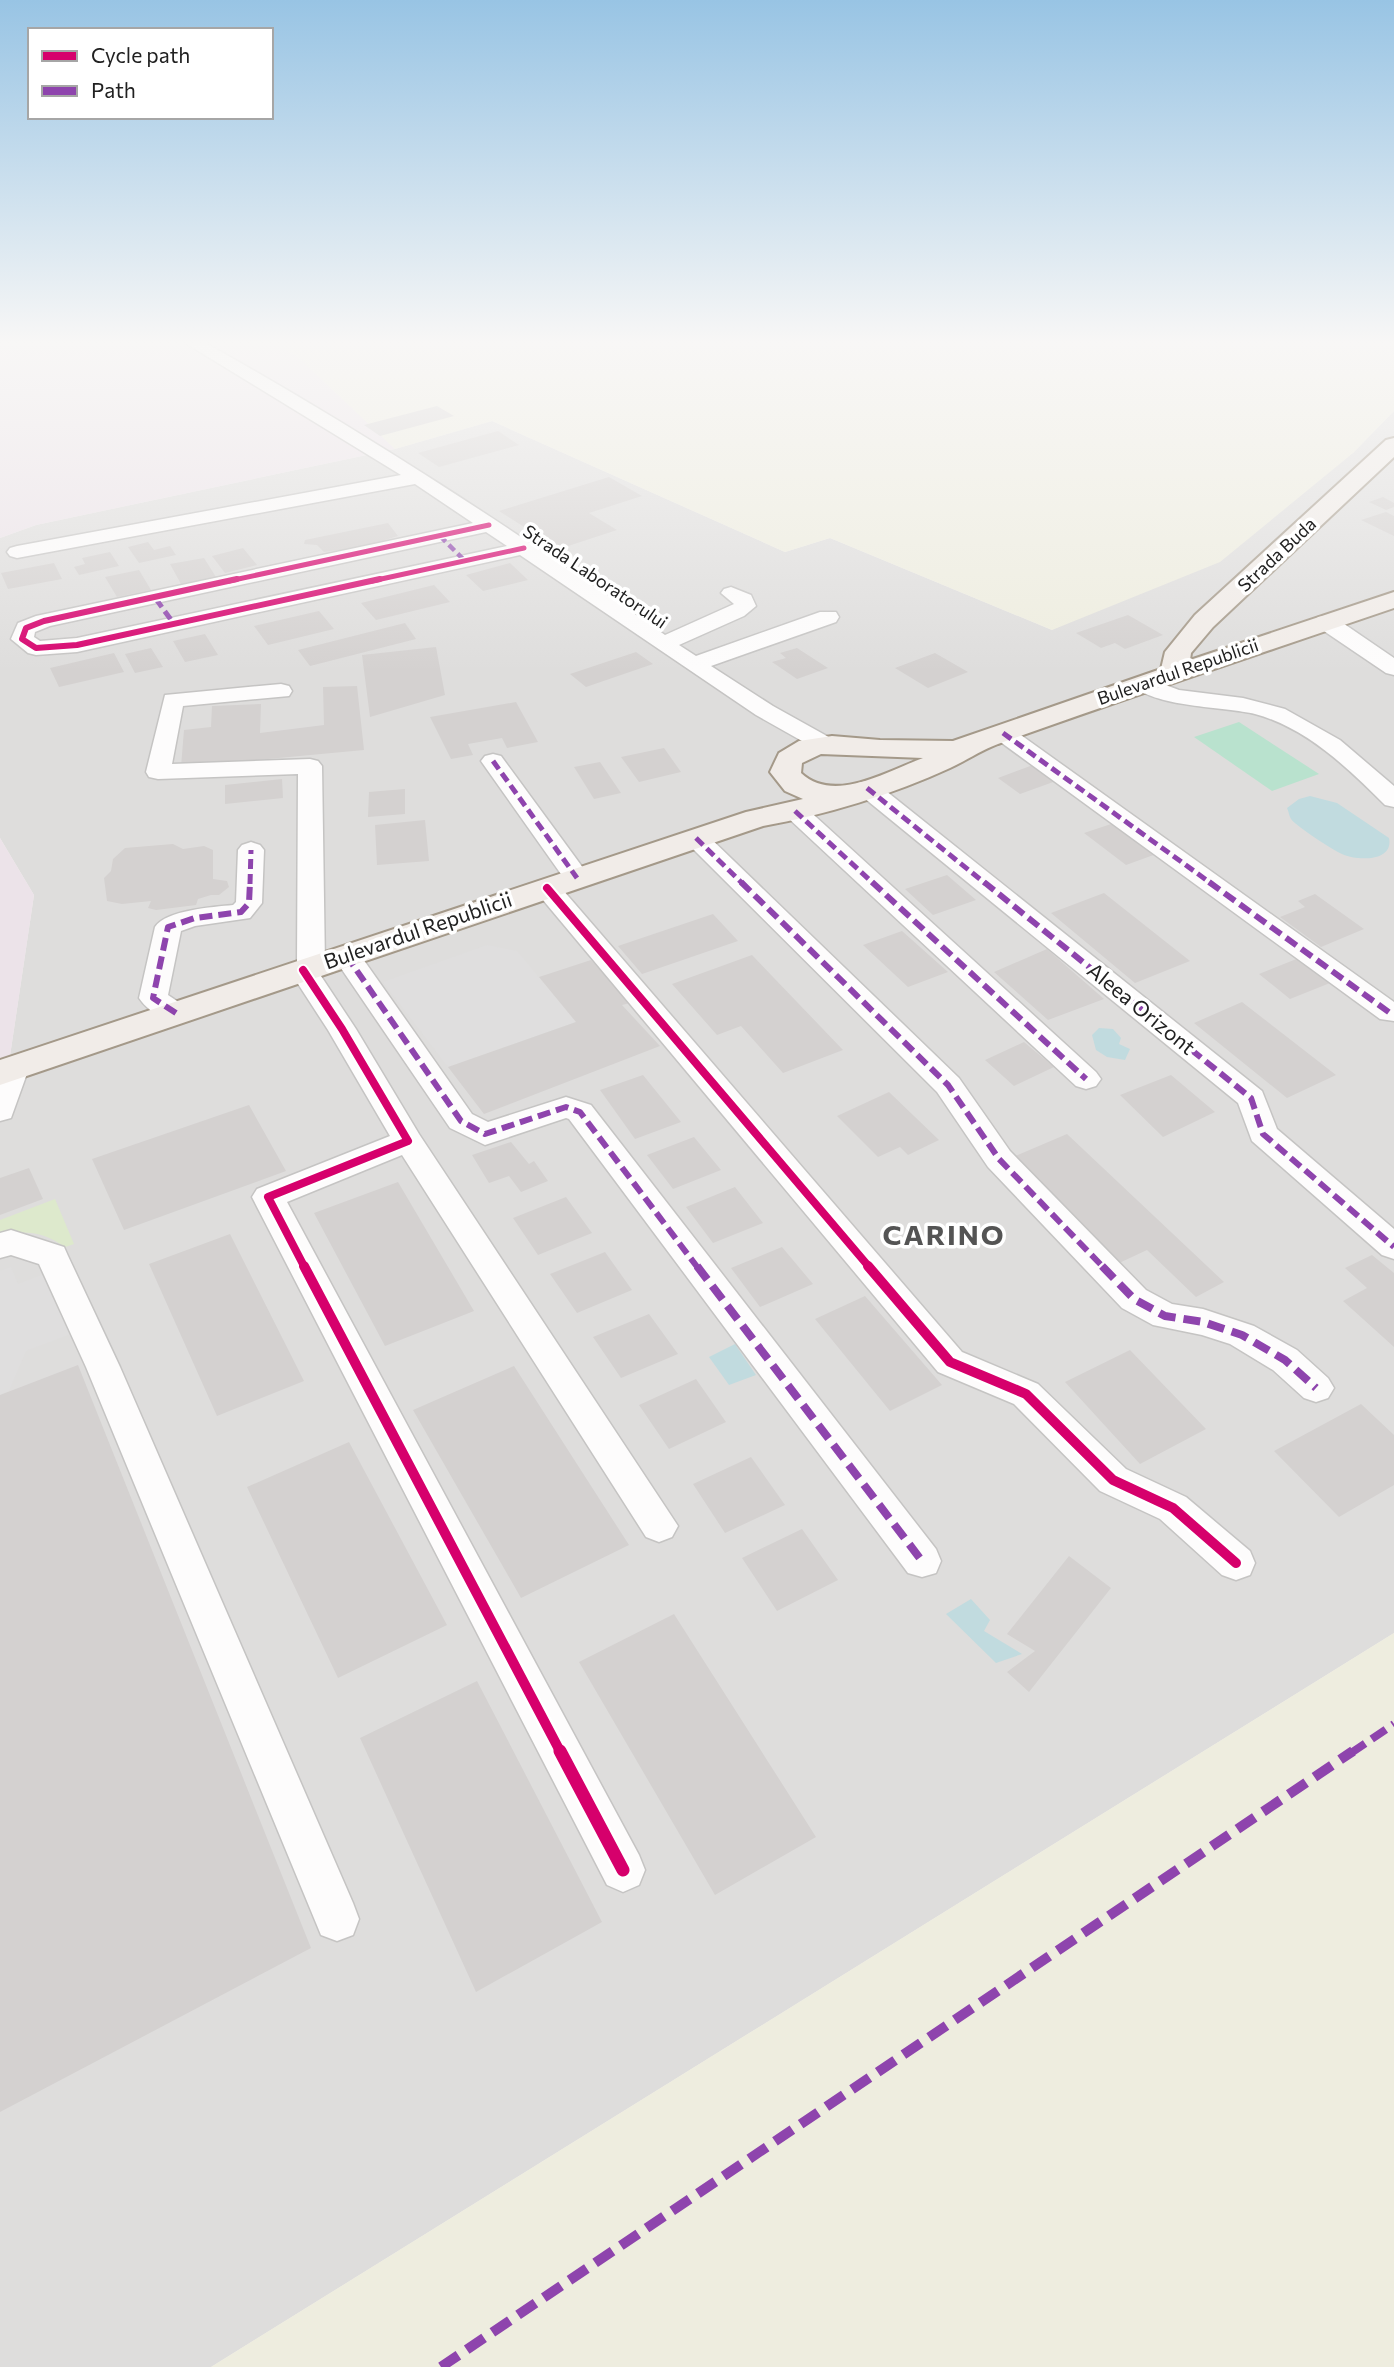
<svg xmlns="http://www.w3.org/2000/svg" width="1394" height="2367" font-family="Commissioner,sans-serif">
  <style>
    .residential { fill: #dedddc }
    .industrial { fill: #ece3e9 }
    .farmland { fill: #eeeddf }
    .grass { fill: #dde9cc }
    .pitch { fill: #b9e2ce }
    .parking { fill: #dfdede }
    .water { fill: #c1dbdf }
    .building { fill: #d4d1d0 }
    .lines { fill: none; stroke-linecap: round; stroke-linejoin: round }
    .minor-casing { stroke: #c5c4c3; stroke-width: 3 }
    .major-casing { stroke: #a49989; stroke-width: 4 }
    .minor { fill: #fdfcfc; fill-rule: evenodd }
    .major { fill: #f1ece8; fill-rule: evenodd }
    .quiet-far4 { stroke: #8e44ad; stroke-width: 4.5; stroke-dasharray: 8 4.5; stroke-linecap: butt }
    .quiet-far3 { stroke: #8e44ad; stroke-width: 5; stroke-dasharray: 10 5; stroke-linecap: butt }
    .quiet-far2 { stroke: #8e44ad; stroke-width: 6; stroke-dasharray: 13 6; stroke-linecap: butt }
    .quiet-far1 { stroke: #8e44ad; stroke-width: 8; stroke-dasharray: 17 8; stroke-linecap: butt }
    .quiet { stroke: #8e44ad; stroke-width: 10; stroke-dasharray: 21 10; stroke-linecap: butt }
    .cycleway-far4-casing { stroke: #fff; stroke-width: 8 }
    .cycleway-far3-casing { stroke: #fff; stroke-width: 10 }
    .cycleway-far2-casing { stroke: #fff; stroke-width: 12 }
    .cycleway-far1-casing { stroke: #fff; stroke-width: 15 }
    .cycleway-casing { stroke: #fff; stroke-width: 18 }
    .cycleway-far4 { stroke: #d6006c; stroke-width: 5 }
    .cycleway-far3 { stroke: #d6006c; stroke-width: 6 }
    .cycleway-far2 { stroke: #d6006c; stroke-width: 8 }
    .cycleway-far1 { stroke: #d6006c; stroke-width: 10 }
    .cycleway { stroke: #d6006c; stroke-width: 13 }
    .labels { text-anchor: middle; stroke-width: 7; stroke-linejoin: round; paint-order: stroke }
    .far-street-label { font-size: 18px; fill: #212121; stroke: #fff }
    .street-label { font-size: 21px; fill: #212121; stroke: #fff }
    .district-label { font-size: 28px; font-weight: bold; letter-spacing: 2px; fill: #545454; stroke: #fff }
  </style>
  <rect width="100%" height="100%" fill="#efedeb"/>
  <path class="residential" d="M1394 411V1633L211 2367H0V1059L10 1056 34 895 0 838V538L36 525 395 449 492 421 785 552 830 538 1052 630 1353 453Z"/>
  <path class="industrial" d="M0 341H268L296 355 395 449 36 525 0 538Z
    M0 838 34 895 10 1056 0 1059Z"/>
  <path class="farmland" d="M268 341H1394V411L1353 453 1220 562 1052 630 830 538 785 552 492 421 395 449 296 355Z
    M1394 1633V2367H211Z"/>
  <path class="grass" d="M55 1199 74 1244 65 1247C43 1232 26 1230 0 1235V1220Z"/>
  <path class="pitch" d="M1239 722 1319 774 1272 791 1194 737Z"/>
  <path class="parking" d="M487 945 517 951 576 1022 448 1067 383 982Z
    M11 1267 18 1284 47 1273 73 1333 26 1351 9 1391 0 1395V1271Z"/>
  <path class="water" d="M1310 796 1337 803 1389 838C1394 862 1357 861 1342 854 1333 850 1297 827 1291 819 1289 816 1289 812 1287 808L1299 799Z
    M1099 1028 1113 1029 1121 1038 1119 1044 1130 1049 1125 1060 1107 1057 1096 1050 1092 1035Z
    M735 1344 756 1375 729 1385 709 1357Z
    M971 1599 990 1620 984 1631 1022 1654 996 1663 946 1614Z"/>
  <path class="building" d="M437 406 454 416 380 436 364 425Z
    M498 431 519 445 439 467 418 453Z
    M609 477 642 496 589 513 617 530 559 549 499 511Z
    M1383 497 1394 503V507L1386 510 1369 502Z
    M1386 512 1394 516V536L1361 520Z
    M388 523 398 536 385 540 386 543 341 552 339 550 324 552 317 545 304 544 305 540Z
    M148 542 154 550 170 546 176 555 139 563 128 547Z
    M243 548 257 565 225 573 212 556Z
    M110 552 119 566 79 575 74 567 85 564 82 558Z
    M204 558 216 577 181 584 170 564Z
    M54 563 62 579 8 589 1 573Z
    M510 563 528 580 483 591 466 575Z
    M139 570 151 590 117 597 105 577Z
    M434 585 450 602 376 620 361 603Z
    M319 611 334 629 268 645 254 626Z
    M1128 615 1163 635 1125 649 1115 643 1101 648 1076 633Z
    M405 623 416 639 310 666 298 650Z
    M205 634 218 655 185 662 173 641Z
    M436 647 445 695 370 717 362 655Z
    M151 648 163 667 135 673 125 654Z
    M797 648 828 668 797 679 772 662 786 658 780 653Z
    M636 652 653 664 586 687 570 674Z
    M114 653 124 672 59 687 50 668Z
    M935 653 968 672 928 688 895 668Z
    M357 686 364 750 181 767 184 730 211 727 212 706 261 704 260 733 324 725 323 687Z
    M516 702 538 742 507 748 502 738 468 744 473 755 451 759 430 717Z
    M664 748 681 772 639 782 621 757Z
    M600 762 621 793 594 799 574 767Z
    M1033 765 1056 781 1020 794 998 778Z
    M282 779 283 798 225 804V785Z
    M405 789V814L368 817 369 792Z
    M425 820 429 861 377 865 375 825Z
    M1117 822 1159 853 1126 865 1084 833Z
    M173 844 183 849 204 846 213 850V879L227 881 229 887 219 895H211L198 899 196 905 156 910 148 908 151 901 122 904 107 901 104 878 111 871 113 859 125 848Z
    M947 875 976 900 933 915 905 889Z
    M1104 893 1190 961 1135 983 1051 913Z
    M1315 894 1364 929 1321 947 1280 917 1305 907 1298 901Z
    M713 914 738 941 642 974 618 946Z
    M902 931 948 972 908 987 863 945Z
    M1047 949 1104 999 1048 1020 994 972Z
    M752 955 843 1050 783 1073 741 1026 717 1035 672 984Z
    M1299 958 1330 983 1290 999 1259 974Z
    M591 960 630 1003 622 1005 660 1046 484 1114 448 1067 576 1022 539 977Z
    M1242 1002 1336 1075 1287 1098 1194 1023Z
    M1024 1042 1054 1067 1014 1086 985 1060Z
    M643 1075 681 1122 635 1139 600 1090Z
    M1171 1075 1215 1112 1163 1137 1120 1095Z
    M889 1092 939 1140 908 1155 900 1147 878 1157 837 1116Z
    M249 1105 286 1171 124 1230 92 1159Z
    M1067 1134 1224 1282 1196 1297 1147 1250 1117 1264 1011 1158Z
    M694 1137 721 1170 673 1189 647 1155Z
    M511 1142 529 1164 534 1161 548 1181 521 1192 509 1176 489 1183 472 1155Z
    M29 1168 43 1199 0 1215V1178Z
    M398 1182 474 1311 385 1346 314 1213Z
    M735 1187 763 1223 713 1243 686 1207Z
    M566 1197 592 1233 538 1255 513 1218Z
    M230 1234 304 1381 217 1416 149 1264Z
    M782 1247 813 1284 760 1307 731 1268Z
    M605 1252 632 1290 577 1313 550 1274Z
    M1372 1255 1394 1273V1347L1343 1301 1367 1288 1345 1268Z
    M865 1296 942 1385 890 1411 815 1319Z
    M649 1314 678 1354 621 1378 593 1337Z
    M1130 1350 1206 1429 1140 1464 1065 1382Z
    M78 1365 311 1948 0 2112V1395Z
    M514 1366 629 1545 521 1598 413 1410Z
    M696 1379 726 1422 669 1449 639 1405Z
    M1361 1404 1394 1435V1485L1339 1517 1274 1451Z
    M349 1442 447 1625 338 1678 247 1487Z
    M751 1457 785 1505 725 1533 693 1484Z
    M802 1529 838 1580 777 1611 742 1558Z
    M1069 1556 1111 1588 1029 1692 1007 1672 1035 1651 1007 1634Z
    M674 1614 816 1837 715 1895 579 1662Z
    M477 1681 602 1922 476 1992 360 1738Z"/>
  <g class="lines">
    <g class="minor-casing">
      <path id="minor" d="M182 341H202C362 430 515 531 665 635L734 604 721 593 724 589 731 587 751 595 756 606 744 616 679 645 696 656 820 612H836L839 617 836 622 711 666 773 706 834 740 838 745 834 750H818L756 715 520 555 77 652 36 655 28 653 11 639 18 623 36 616 473 523 415 484 17 558 10 556 7 552 10 548 17 546 401 475ZM486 532 507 546 77 638 40 641 34 637 35 632 50 626Z
        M1326 616 1334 617 1394 658V675L1386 673 1318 627 1315 622 1318 617Z
        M1144 677 1179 690 1243 698 1285 709 1340 740 1394 786V807L1385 805C1349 769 1307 728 1255 714 1228 707 1149 707 1133 684L1136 679Z
        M281 684 289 686 292 691 289 696 183 706 172 764 310 759 318 761 322 766 325 967 319 973 356 1029 419 1134 678 1526 672 1537 659 1542 646 1537 402 1155 287 1202 639 1855 645 1870 639 1885 623 1892 607 1885 252 1197 257 1189 390 1136 328 1030 289 970 297 963 298 774 158 779 149 777 146 772 165 695Z
        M1003 726 1011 728 1394 1002V1021L1380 1019 995 738 991 733 995 728Z
        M493 754 501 756 586 872 590 878 586 884 577 886 568 884 481 761 485 756Z
        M867 781 876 783 1262 1091 1277 1129 1394 1229V1259L1382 1255 1252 1141 1238 1103 858 793 855 788 858 783Z
        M795 804 804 806 1096 1072 1101 1079 1096 1086 1086 1089 1076 1086 786 816 783 811 786 806Z
        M696 830 705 833 959 1078 1010 1151 1146 1290 1172 1304 1203 1309 1254 1326 1297 1350 1328 1378 1334 1388 1328 1398 1316 1402 1304 1398 1273 1370 1230 1344 1202 1335 1153 1325 1122 1308 988 1167 937 1092 687 843 683 838 687 833Z
        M251 842 260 845 264 850 262 903 250 918 195 926 181 931 168 995 186 1007 190 1013 186 1019C169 1024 149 1013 139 998L155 927C166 910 213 907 233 905L236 902 238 850 242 845Z
        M547 880 556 882 962 1352 1038 1384 1126 1469 1186 1497 1250 1551 1255 1563 1250 1575 1236 1580 1222 1575 1160 1519 1100 1491 1014 1404 938 1372 538 894 534 888 538 882Z
        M346 947 356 949 472 1114 488 1122 566 1097 591 1105 936 1549 941 1561 936 1573 922 1577 908 1573 569 1119 566 1118 485 1145 450 1128 332 955 336 949Z
        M14 1058 24 1061 29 1068 11 1118 0 1121V1067L4 1061Z
        M11 1230 64 1247 68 1256 120 1367 353 1903 359 1919 353 1935 337 1941 321 1935 86 1367 39 1264 11 1255 0 1258V1233Z"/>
    </g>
    <g class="major-casing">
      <path id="major" d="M1394 438V457L1213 627 1191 653 1190 660 1394 592V608C1262 653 1129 697 998 744 980 751 967 760 950 768 894 794 825 815 763 826L0 1085V1060L746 812 803 799 785 791 770 772 779 753 799 741 832 736 880 740 953 741 1161 669 1165 652 1195 615 1386 440ZM821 754 923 758C888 771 834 804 801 773L802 763Z"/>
    </g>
    <use href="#minor" class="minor"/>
    <use href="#major" class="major"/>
    <path class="quiet-far4" d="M440 536 465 561"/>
    <path class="quiet-far3" d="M156 599 174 624
      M1003 733 1212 884
      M493 761 577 878
      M867 788 986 884
      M795 811 874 884
      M696 838 743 884
      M250 884 251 850"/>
    <path class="quiet-far2" d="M741 882 948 1085 999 1159 1104 1268
      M872 882 1086 1079
      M984 882 1251 1098 1263 1134 1394 1247
      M1209 882 1390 1013
      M346 955 461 1121 485 1134 566 1107 580 1112 698 1268
      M176 1013 153 998 168 927 195 918 241 912 249 903 250 882"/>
    <path class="quiet-far1" d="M697 1266 922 1561
      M1102 1266 1134 1299 1165 1316 1203 1322 1242 1335 1285 1360 1316 1388
      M1351 1753 1394 1724"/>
    <path class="quiet" d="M441 2367 1353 1751"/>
    <g class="cycleway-far4-casing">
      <path id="cycleway-far4" d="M229 581 489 525
        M372 581 524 548"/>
    </g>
    <g class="cycleway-far3-casing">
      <path id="cycleway-far3" d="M237 579 44 621 26 628 22 639 36 648 77 645 380 579"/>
    </g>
    <g class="cycleway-far2-casing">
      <path id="cycleway-far2" d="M547 888 870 1268
        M303 970 342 1029 408 1141 268 1197 305 1268"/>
    </g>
    <g class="cycleway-far1-casing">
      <path id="cycleway-far1" d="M304 1266 561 1753
        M868 1266 950 1362 1026 1394 1113 1480 1173 1508 1236 1563"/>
    </g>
    <g class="cycleway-casing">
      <path id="cycleway" d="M560 1751 623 1870"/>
    </g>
    <use href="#cycleway-far4" class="cycleway-far4"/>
    <use href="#cycleway-far3" class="cycleway-far3"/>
    <use href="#cycleway-far2" class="cycleway-far2"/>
    <use href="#cycleway-far1" class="cycleway-far1"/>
    <use href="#cycleway" class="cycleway"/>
  </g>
  <linearGradient id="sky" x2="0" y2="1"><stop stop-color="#98c4e4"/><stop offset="0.51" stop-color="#f8f7f6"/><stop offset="1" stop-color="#f8f7f6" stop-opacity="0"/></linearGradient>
  <rect width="1394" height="672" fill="url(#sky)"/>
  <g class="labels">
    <g class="far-street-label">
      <text transform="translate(1277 555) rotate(-43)" y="6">Strada Buda</text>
      <text transform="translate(595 577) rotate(34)" y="6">Strada Laboratorului</text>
      <text transform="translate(1178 672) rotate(-19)" y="6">Bulevardul Republicii</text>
    </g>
    <g class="street-label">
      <text transform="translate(418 931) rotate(-19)" y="7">Bulevardul Republicii</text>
      <text transform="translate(1141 1009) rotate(39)" y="7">Aleea Orizont</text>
    </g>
    <g class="district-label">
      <text x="944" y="1245">CARINO</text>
    </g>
  </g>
  <rect x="28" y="28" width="245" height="91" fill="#ffffff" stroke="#a6a6a6" stroke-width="2"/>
  <rect x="42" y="51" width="35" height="10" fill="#d6006c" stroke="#a6a6a6" stroke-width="2"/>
  <text x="91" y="63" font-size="21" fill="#212121">Cycle path</text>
  <rect x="42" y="86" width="35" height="10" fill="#8e44ad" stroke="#a6a6a6" stroke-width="2"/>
  <text x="91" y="98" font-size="21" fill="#212121">Path</text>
</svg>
